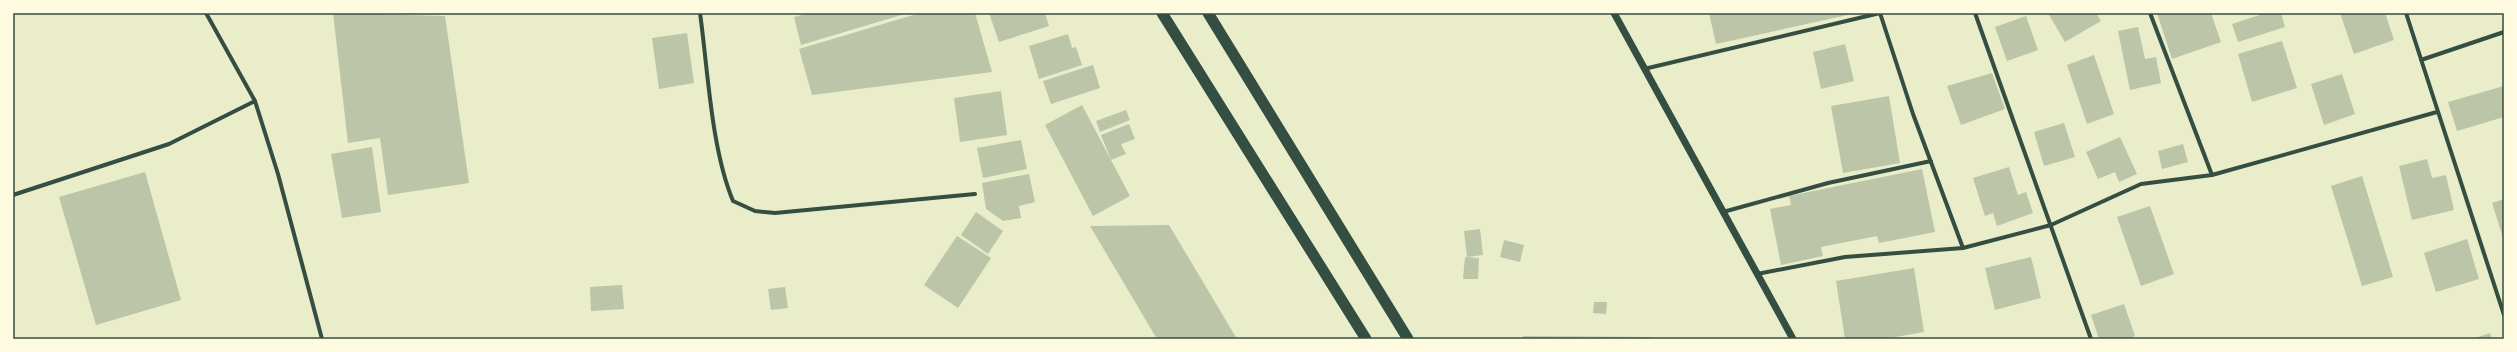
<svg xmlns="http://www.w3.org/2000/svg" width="2517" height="352" font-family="Lora,serif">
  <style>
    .building { fill: #bcc5a7 }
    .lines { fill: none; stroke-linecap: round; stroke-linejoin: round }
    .minor { stroke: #344e41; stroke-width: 4 }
    .tertiary { stroke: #344e41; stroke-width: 7 }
    .trunk { stroke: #344e41; stroke-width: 11 }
    .neatline { fill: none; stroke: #344e41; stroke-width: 1.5 }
  </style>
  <rect width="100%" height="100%" fill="#e9edc9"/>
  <path class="building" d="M333 13 445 16 469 183 388 195 380 138 348 143Z
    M809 13H908L801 45 794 17Z
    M920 13H975L992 72 812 95 799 49Z
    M989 13H1045L1049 26 999 42Z
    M1709 13H1852V14L1716 44Z
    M2048 13H2096L2101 21 2065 42Z
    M2157 13H2211L2221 42 2172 59Z
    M2266 13H2281L2285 27 2238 42 2232 24Z
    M2340 13H2385L2394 40 2354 54Z
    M2026 16 2038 50 2007 61 1995 27Z
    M2138 27 2145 59 2156 57 2161 83 2130 90 2118 31Z
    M687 33 694 83 659 89 652 38Z
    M1068 34 1072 48 1076 47 1082 65 1039 79 1029 46Z
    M2282 41 2297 88 2252 102 2238 54Z
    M1845 44 1854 81 1821 89 1813 52Z
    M2094 55 2114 114 2087 124 2067 65Z
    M1093 65 1100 88 1051 104 1043 81Z
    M1992 73 2005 109 1961 125 1947 86Z
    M2342 74 2355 114 2324 125 2311 84Z
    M2504 86V117L2457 131 2448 102Z
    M1001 91 1007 135 960 142 954 98Z
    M1889 96 1900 163 1843 173 1831 106Z
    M1082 105 1130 196 1093 216 1045 125Z
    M1126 110 1130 120 1100 132 1096 121Z
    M2064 123 2075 157 2044 166 2034 132Z
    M1129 124 1135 139 1121 144 1126 154 1111 160 1101 135Z
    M2120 137 2137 174 2119 182 2115 172 2098 179 2086 152Z
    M1021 140 1027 169 983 178 977 148Z
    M2183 144 2188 162 2162 169 2158 151Z
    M372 147 381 212 342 218 331 154Z
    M2427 159 2432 178 2446 175 2454 210 2412 220 2399 166Z
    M2009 167 2018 195 2026 192 2033 213 1997 226 1993 213 1985 216 1973 178Z
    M1922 169 1935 232 1879 243 1877 236 1821 247 1823 256 1781 265 1770 209 1791 205 1789 196Z
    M145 172 181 300 96 325 59 197Z
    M1029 174 1035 202 1019 206 1021 218 1003 221 986 209 982 183Z
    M2362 176 2393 277 2362 286 2331 186Z
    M2504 199V241L2492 203Z
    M2150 206 2174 274 2141 286 2117 217Z
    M976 212 1003 231 988 254 961 235Z
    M1169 225 1237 339H1157L1090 226Z
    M1480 229 1483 255 1467 257 1464 231Z
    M957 236 991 258 958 308 924 285Z
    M2467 239 2479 279 2436 292 2424 253Z
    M1504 240 1524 245 1520 262 1500 257Z
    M1465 257 1479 258 1478 279H1463Z
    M2031 257 2041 298 1995 310 1985 268Z
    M1914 268 1924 332 1884 339H1845L1836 281Z
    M622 285 624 309 591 311 590 287Z
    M785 287 788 308 771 310 768 289Z
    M1594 302H1607L1606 314 1593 313Z
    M2124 304 2135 336 2128 339H2099L2091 315Z
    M2490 333 2492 339H2472Z
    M1523 336 1651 337V339H1523Z"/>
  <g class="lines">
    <path class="minor" d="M206 13 255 101 278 174 322 339
      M700 13C708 70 711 148 733 201L755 211 775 213 975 194
      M1880 13 1913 114 1963 248
      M1975 13 2091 339
      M2150 13 2212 175
      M2406 13 2504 315
      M2421 60 2504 32
      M1644 69 1880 13
      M13 195 169 144 255 101
      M1723 212 1828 183 1931 161
      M1757 274 1845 257 1963 248 2051 225 2141 184 2212 175 2437 112"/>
    <path class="tertiary" d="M1614 13 1793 339"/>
    <path class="trunk" d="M1162 13 1366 339
      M1208 13 1408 339"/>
  </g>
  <rect width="2517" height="352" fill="none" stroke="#fefae0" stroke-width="28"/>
  <rect x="14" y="14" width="2489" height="324" class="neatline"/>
</svg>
